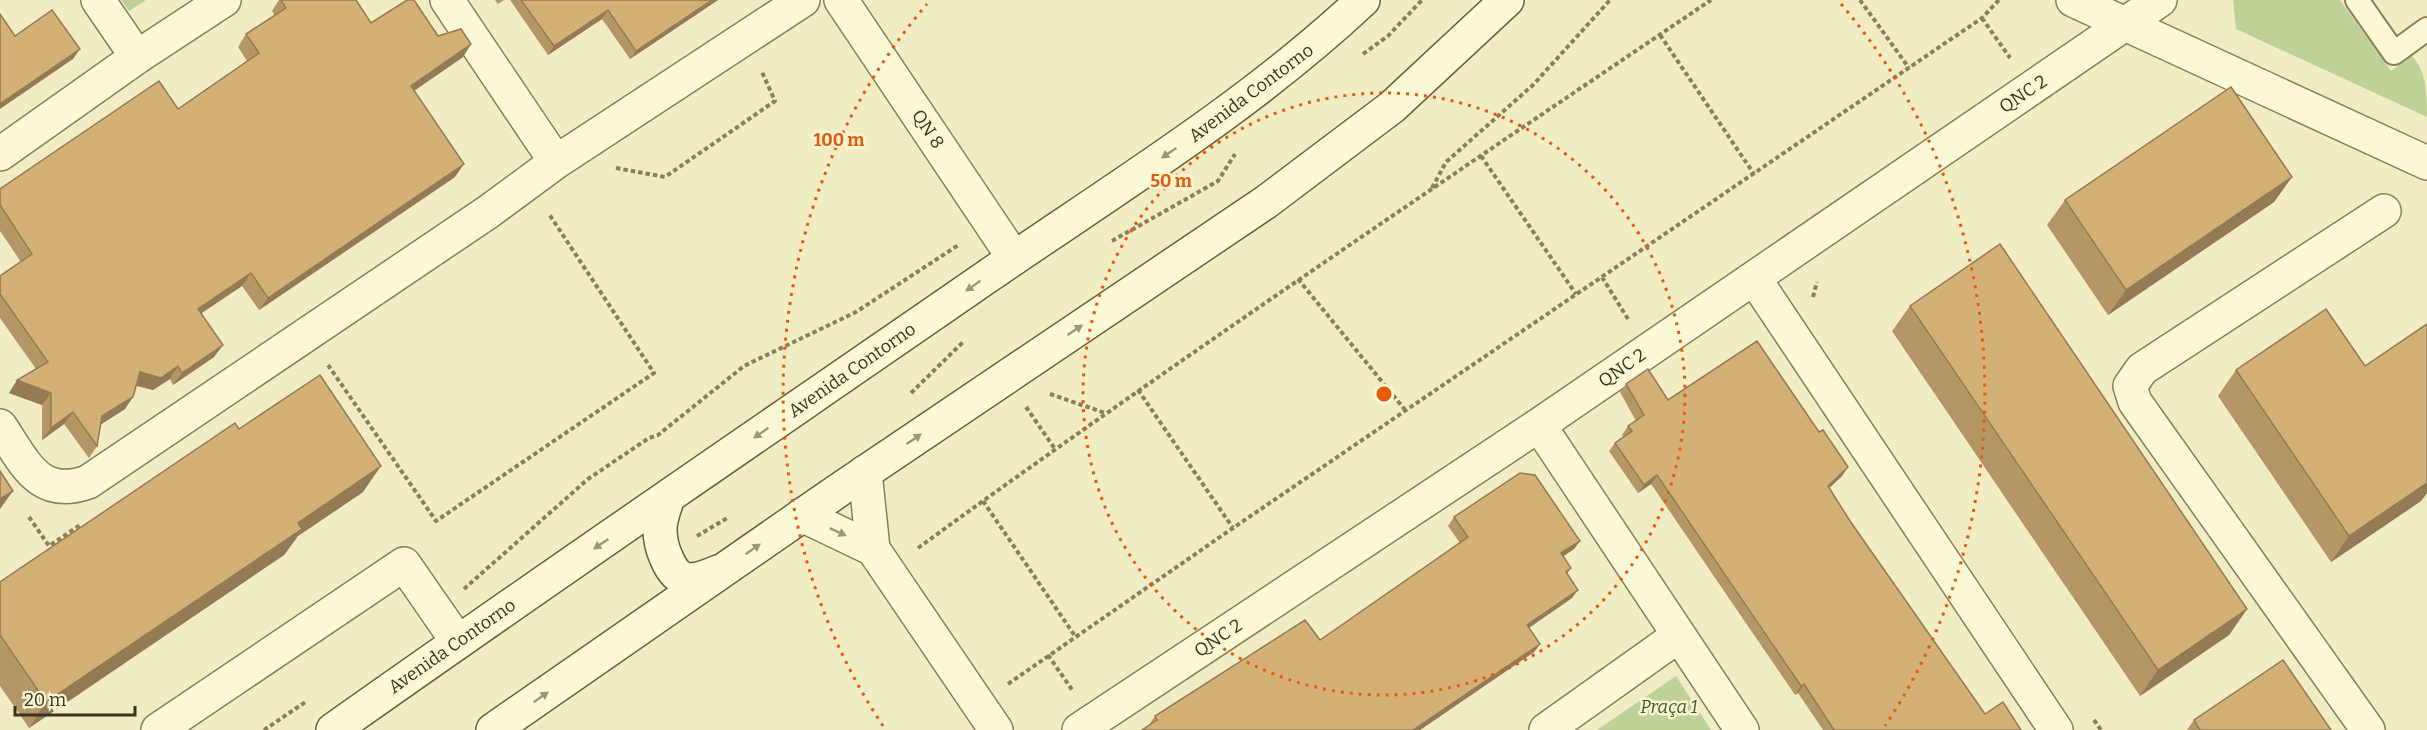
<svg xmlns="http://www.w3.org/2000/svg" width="2427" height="730" font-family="Bitter,serif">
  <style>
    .green { fill: #bed196 }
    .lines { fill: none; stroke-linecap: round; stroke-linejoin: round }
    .service-casing { stroke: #8d7f58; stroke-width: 26 }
    .minor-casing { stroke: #8d7f58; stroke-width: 36 }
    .secondary-casing { stroke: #6f603b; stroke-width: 36 }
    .path { stroke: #8d7f58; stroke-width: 4; stroke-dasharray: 4.5 3; stroke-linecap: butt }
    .service { stroke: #fbf8d7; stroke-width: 22 }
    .minor { stroke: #fbf8d7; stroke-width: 33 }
    .secondary { stroke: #fbf8d7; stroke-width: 33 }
    .wall { fill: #b59765 }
    .shaded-wall { fill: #937b53 }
    .building { fill: #d2b076; stroke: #937b53; stroke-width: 1.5 }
    .oneway { fill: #9c967a }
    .ring { fill: none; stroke: #e8590c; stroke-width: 3; stroke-dasharray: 3 6 }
    .labels { text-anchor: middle; stroke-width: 5; stroke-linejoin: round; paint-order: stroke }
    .street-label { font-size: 18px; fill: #3c331d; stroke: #f8f5d3 }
    .park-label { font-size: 18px; font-style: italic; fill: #405a22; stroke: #f8f5d3 }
    .centre { fill: #e8590c; stroke: #f8f5d3; stroke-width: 3 }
    .ring-label { font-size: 18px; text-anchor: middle; font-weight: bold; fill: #e8590c; stroke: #f8f5d3; stroke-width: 5; stroke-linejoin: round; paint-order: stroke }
  </style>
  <rect width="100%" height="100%" fill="#f1edc3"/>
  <path class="green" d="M121 0H146L129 11Z
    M2233 0H2340L2391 71 2412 56C2427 73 2427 94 2427 117L2236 29Z
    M1676 676 1711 730H1597Z"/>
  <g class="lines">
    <g class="service-casing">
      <path id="service" d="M2357 0 2394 53 2427 29"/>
    </g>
    <g class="minor-casing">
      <path id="minor" d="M98 0 137 57
        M447 0 556 162
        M841 0 1014 258
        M2073 0 2427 163
        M0 154 137 57 224 0
        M1754 278 2056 730
        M1539 425 1742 730
        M0 426C24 461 38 500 88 482L488 212 556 162 803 0
        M865 472 873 549 996 730
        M802 515 873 549
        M158 730 404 564 458 642
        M1079 730 1539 425 2160 0
        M1546 730 1678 636
        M2368 730 2135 402 2130 386 2142 369 2384 211"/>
    </g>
    <g class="secondary-casing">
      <path id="secondary" d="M668 497C665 507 660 519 660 529 660 538 662 548 666 557 678 586 692 583 718 572
        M333 730C549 577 768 428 985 278 1114 189 1249 107 1363 0
        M493 730 836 492 1266 202 1392 107 1507 0"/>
    </g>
    <path class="path" d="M1860 0 1909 68
      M1982 18 2010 58
      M1660 35 1754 174
      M1363 54 1388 36 1422 0
      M1481 156 1576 294
      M616 168 665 177 775 101 762 72
      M1432 188 1446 162 1533 85 1610 0
      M1112 241 1218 181 1235 154
      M1602 277 1628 319
      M1298 279 1406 411
      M1813 297 1817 282
      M328 365 436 521 654 373 549 214
      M1138 390 1233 528
      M911 393 963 342
      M1050 394 1105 413
      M1026 407 1055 449
      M983 501 1075 636
      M29 517 49 546 80 525
      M697 536 729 517
      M918 548C1178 359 1445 180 1711 0
      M464 589 588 479 649 438 658 435 744 366 856 312 960 244
      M1048 655 1073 691
      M1008 684 1233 528 1982 18 1999 0
      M2094 720 2101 730
      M264 730 307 701"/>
    <use href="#service" class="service"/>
    <use href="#minor" class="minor"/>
    <use href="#secondary" class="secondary"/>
  </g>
  <path class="wall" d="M279 0H356L371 23 438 36 471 44 463 57 414 91 455 177 259 310 242 286 201 313 223 345 214 357 173 385 170 379 153 390 136 386 125 409 101 424 97 446 89 458 64 424 42 440V405L9 393 36 369 0 318V276L21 262 0 231V189L178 109 247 61 238 47 246 34 275 16 272 11Z
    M495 0H504L498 4Z
    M510 0H718L630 59 602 19 548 55Z
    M2292 177 2274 202 2108 315 2047 225 2065 200Z
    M1910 306 2247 609 2229 635 2140 696 1892 331Z
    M2427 324V493L2421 501 2331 562 2218 396 2236 370 2365 366Z
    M1626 384 1668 400 1842 476 1829 488 1850 521 1985 714 2021 730H1823L1798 693 1795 695 1651 484 1638 493 1609 451 1615 443 1624 437 1622 435 1628 426 1636 421 1620 392Z
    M239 429 363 492 298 536 284 555 29 728 0 686V582Z
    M1454 517 1580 541 1574 549 1563 556 1571 568 1567 574 1572 598 1529 628 1540 644 1534 652 1420 730H1142L1149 725 1155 716 1320 640 1460 543 1448 526Z
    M2194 720 2331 730H2187Z"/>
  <path class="shaded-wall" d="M712 0H718L630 59 636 51Z
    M608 10 602 19 548 55 554 46Z
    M471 44 463 57 402 99 411 86Z
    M80 49 73 59 0 109V104Z
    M464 164 455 177 259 310 268 298Z
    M2292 177 2274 202 2108 315 2126 290Z
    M251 273 242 286 190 321 198 309Z
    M223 345 214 357 173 385 182 373Z
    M178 366 170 379 153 390 131 384 140 372Z
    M17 380 51 393 42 405 9 393Z
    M133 397 125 409 94 429 102 416Z
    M73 412 64 424 42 440 51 428Z
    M381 466 363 492 298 536 284 555 29 728 46 702 298 523Z
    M1848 467 1842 476 1822 495 1828 486Z
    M1657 475 1651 484 1638 493 1644 485Z
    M2427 483V493L2421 501 2331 562 2349 536Z
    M13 491 0 509V499Z
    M1580 541 1574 549 1555 562 1561 553Z
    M1578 590 1572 598 1521 633 1527 625Z
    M2247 609 2229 635 2140 696 2158 670Z
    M1540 644 1534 652 1420 730H1413Z
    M1804 684 1798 693 1795 695 1801 686Z"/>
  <path class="building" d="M281 0H356L371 23 407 0H414L438 36 461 29 471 44 411 86 464 164 268 298 251 273 198 309 223 345 182 373 178 366 161 378 140 372 133 397 102 416 97 446 73 412 51 428V393L17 380 48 362 0 294V276L32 254 0 205V189L159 81 178 109 259 53 246 34 286 8Z
    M521 0H712L636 51 608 10 554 46Z
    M52 10 80 49 0 104V14L15 36Z
    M2231 87 2292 177 2126 290 2065 200Z
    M2000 244 2247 609 2158 670 1910 306Z
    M2326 309 2365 366 2427 324V483L2349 536 2236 370Z
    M1757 341 1819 432 1823 430 1848 467 1828 486 1850 521 1985 714 2003 702 2021 730H1834L1804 684 1801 686 1657 475 1644 485 1615 443 1632 431 1628 426 1644 415 1626 384 1648 369 1668 400Z
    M320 375 381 466 298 523 302 529 46 702 0 635V582L235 423 239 429Z
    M0 471 13 491 0 499Z
    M1520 473 1535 475 1580 541 1561 553 1571 568 1566 572 1578 590 1527 625 1540 644 1413 730H1142L1157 720 1155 716 1305 620 1320 640 1468 537 1454 517Z
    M2283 660 2331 730H2200L2194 720Z"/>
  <defs><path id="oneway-solid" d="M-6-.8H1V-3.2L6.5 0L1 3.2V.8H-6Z" transform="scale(1.5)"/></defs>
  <g class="oneway">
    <use href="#oneway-solid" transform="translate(1169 153) rotate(146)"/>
    <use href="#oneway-solid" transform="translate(973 286) rotate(145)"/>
    <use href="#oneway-solid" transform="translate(1075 330) rotate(-34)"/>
    <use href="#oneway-solid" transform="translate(761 433) rotate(145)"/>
    <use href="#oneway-solid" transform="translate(914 439) rotate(-34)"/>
    <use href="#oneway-solid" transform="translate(838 532) rotate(25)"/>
    <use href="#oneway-solid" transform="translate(601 544) rotate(146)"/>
    <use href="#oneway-solid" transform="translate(753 549) rotate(-35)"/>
    <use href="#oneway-solid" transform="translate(541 697) rotate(-35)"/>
  </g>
  <g class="ring">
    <circle cx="1384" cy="394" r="301"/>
    <path d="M883 726A601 601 0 0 1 927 4M1841 4A601 601 0 0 1 1885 726"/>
  </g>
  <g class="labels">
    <g class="street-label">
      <text transform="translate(1251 93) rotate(-37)" y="6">Avenida Contorno</text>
      <text transform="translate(2023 94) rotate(-34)" y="6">QNC 2</text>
      <text transform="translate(928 129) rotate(56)" y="6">QN 8</text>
      <text transform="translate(1622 368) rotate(-35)" y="6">QNC 2</text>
      <text transform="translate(852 370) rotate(-35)" y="6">Avenida Contorno</text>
      <text transform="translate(1218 638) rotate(-34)" y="6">QNC 2</text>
      <text transform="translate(452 646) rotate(-35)" y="6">Avenida Contorno</text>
    </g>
    <g class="park-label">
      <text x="1669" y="713">Praça 1</text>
    </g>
  </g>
  <circle cx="1384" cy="394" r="9" class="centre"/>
  <g class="ring-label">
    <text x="839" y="146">100 m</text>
    <text x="1171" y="187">50 m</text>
  </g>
  <path d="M15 706v9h120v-9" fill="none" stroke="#3c331d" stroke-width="3"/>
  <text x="24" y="706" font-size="18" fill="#3c331d" stroke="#f8f5d3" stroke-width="4.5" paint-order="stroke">20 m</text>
</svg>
